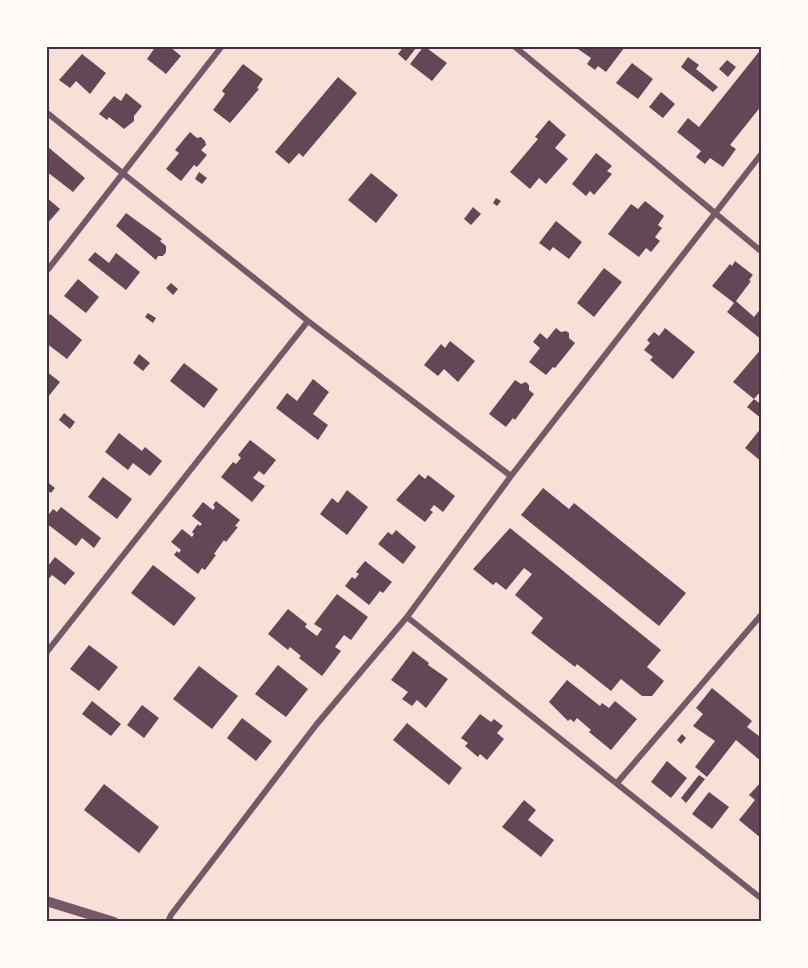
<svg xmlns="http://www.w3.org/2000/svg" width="808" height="968" font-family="Arial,sans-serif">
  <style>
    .building { fill: #644757 }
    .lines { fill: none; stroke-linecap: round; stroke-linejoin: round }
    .minor { stroke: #755966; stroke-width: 6 }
    .tertiary { stroke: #755966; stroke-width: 10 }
    .neatline { fill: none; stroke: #4a2c40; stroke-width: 2 }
  </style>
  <rect width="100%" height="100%" fill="#f7e1d7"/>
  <path class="building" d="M156 46H169L181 56 166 74 147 59Z
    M404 46 416 48 406 61 398 54Z
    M424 46 447 63 432 81 410 64Z
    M580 46H621L624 48 606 72 598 66 595 70 587 64 591 58 578 49Z
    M762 48V105L730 145 736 149 723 167 710 158 705 164 696 157 701 151 677 132 688 118 699 127Z
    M82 54 106 73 90 94 76 81 70 88 59 80Z
    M688 57 699 65 696 69 718 87 713 92 681 67Z
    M727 60 736 67 728 77 719 69Z
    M632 63 653 79 638 99 616 83Z
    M243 64 263 79 257 88 259 89 230 123 213 110 225 94 222 91Z
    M338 77 357 93 303 157 299 153 289 164 275 152Z
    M661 92 675 104 663 118 649 107Z
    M126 93 142 106 134 116V121L124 129 109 117 107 120 99 114 114 96 121 101Z
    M549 120 566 135 555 148 568 159 546 184 539 178 530 189 510 172 538 139 535 137Z
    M190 132 197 138 201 137 205 141 206 145 201 150 207 155 197 167 194 165 181 181 166 169 179 153 175 150Z
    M48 147 85 178 73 192 46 171V149Z
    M596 153 612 166 607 171 612 174 594 195 590 191 586 196 572 184Z
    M199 172 207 178 202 184 195 179Z
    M371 173 398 195 376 223 348 200Z
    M46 197 60 209 46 225Z
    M496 198 501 201 497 206 493 203Z
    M645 201 664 216 658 225 662 228 655 237 660 241 651 252 646 248 639 257 608 234 631 204 638 209Z
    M473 207 481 214 471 225 464 219Z
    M126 213 162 239 160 241 166 246V252L163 256H158L156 260 116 226Z
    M556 221 582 242 569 259 553 247 550 251 539 243Z
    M95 252 109 263 116 253 140 272 126 290 88 260Z
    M735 261 753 275 749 280 751 281 736 301 754 317 762 307V340L727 312 734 303 712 286 730 264 732 266Z
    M604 268 622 282 594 317 577 303Z
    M78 279 99 297 86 313 64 296Z
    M171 283 178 289 173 295 166 288Z
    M148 313 156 318 153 323 145 317Z
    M50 314 82 340 67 359 46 343 49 336 46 334V318Z
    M556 328 561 332 566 331 569 333V338L575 343 555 368 553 367 546 375 529 362 540 348 533 342 540 333 547 339Z
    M665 328 695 352 673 379 650 360 653 357 644 350 650 343 647 340 654 332 659 336Z
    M450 341 475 361 458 382 444 369 438 376 424 365 441 344 445 348Z
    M762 348V390L754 399 733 382Z
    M139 354 150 363 143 371 133 363Z
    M184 363 218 389 204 408 170 381Z
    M46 371 60 382 48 397 46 396Z
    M313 379 329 392 313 414 328 425 318 440 276 408 287 393 297 401Z
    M515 380 521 384 526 382 529 385V390L534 394 515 420 513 418 506 427 489 414Z
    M754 399 762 405V419L747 407Z
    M64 413 75 422 70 429 59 420Z
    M762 427V462L745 448Z
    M119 433 142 451 145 447 162 461 150 476 133 463 128 470 105 452Z
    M250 440 276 460 264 475 259 471 253 478 265 486 252 502 221 477 233 462 236 464 241 458 238 455Z
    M419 474 425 479 428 475 455 496 443 512 434 505 430 510 433 512 425 522 396 500Z
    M103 477 132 499 117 519 88 497Z
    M46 481 55 488 51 493 46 489Z
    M543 488 569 509 574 503 686 593 659 626 521 515Z
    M347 490 368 507 347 535 320 514 332 498 338 503Z
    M216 501 240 520 235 526 238 527 226 542 224 540 214 554 216 555 205 570 202 568 198 574 174 555 177 551 179 553 181 550 171 542 182 529 192 537 194 534 192 532 198 524 200 526 202 524 192 516 203 502 213 510 215 507 213 505Z
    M61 507 101 538 94 548 82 538 76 546 46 523V518L53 509 57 512Z
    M510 528 661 650 647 667 664 681 652 696H642L621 679 611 691 577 664 575 667 531 633 543 618 515 595 532 574 524 568 506 590 496 582 493 585 473 569Z
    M396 530 416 547 403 564 378 544 388 532 392 535Z
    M55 557 75 573 65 585 52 575 46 582V565L48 566Z
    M365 561 392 582 383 593 380 591 369 605 345 586 352 577 355 579 359 574 356 572Z
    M153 565 196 598 174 626 131 593Z
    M337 594 368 617 351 640 344 635 335 647 341 651 322 676 299 658 301 656 290 647 288 650 268 634 288 609 307 624 305 627 317 636 322 629 314 624Z
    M89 645 118 667 99 691 70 669Z
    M413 651 429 663 428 665 448 679 426 708 417 700 412 706 402 699 408 692 391 680Z
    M278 665 308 689 286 717 255 694Z
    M199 666 238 696 212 729 173 699Z
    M567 680 600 706 602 703 609 708 615 701 637 719 611 750 589 732 591 730 577 718 574 722 570 719 568 721 549 702Z
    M712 688 752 721 747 727 759 736 762 733V762L736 740 707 777 695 767 715 741 693 726 703 714 696 708Z
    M92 701 121 724 111 736 82 714Z
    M142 705 159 718 144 738 127 725Z
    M480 714 491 722 494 719 503 726 497 733 504 739 487 760 480 754 478 757 465 746 468 743 461 738Z
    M242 718 272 741 256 761 227 738Z
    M407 723 462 768 449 785 393 740Z
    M682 734 686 738 681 744 677 740Z
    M667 761 687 778 671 798 651 782Z
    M699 775 705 779 686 803 681 798Z
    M762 781V839L739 820 755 800 749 795Z
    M104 784 159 827 139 853 84 810Z
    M709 792 729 807 712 829 692 814Z
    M524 800 536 810 528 820 554 840 541 857 502 827Z"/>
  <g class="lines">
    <path class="minor" d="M514 46 762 252
      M46 112 308 321 511 476
      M46 272 222 46
      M407 617 762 899
      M46 653 308 321
      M617 783 762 614
      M168 922 171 915 316 725 407 617 511 476 762 153"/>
    <path class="tertiary" d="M46 901 114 922"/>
  </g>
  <rect width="808" height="968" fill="none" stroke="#fffaf5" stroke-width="96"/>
  <rect x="48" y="48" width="712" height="872" class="neatline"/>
</svg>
